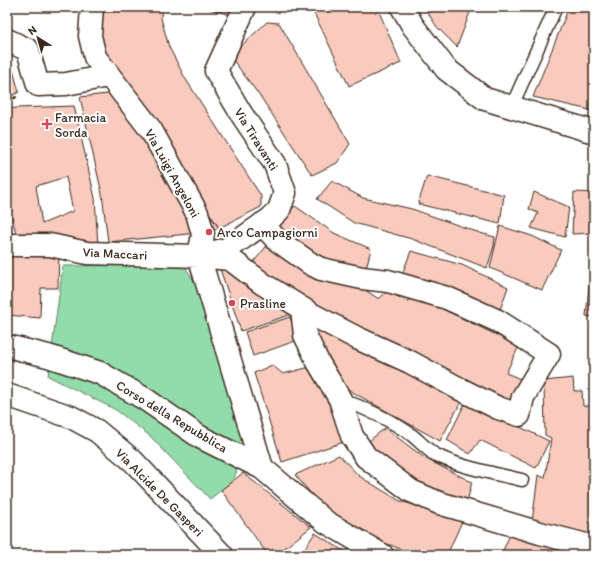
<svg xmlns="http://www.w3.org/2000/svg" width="601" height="562" font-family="Itim,sans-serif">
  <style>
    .green { fill: #92dbab; stroke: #668264 }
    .building { fill: #f9cbbe; stroke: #3b2a1e; fill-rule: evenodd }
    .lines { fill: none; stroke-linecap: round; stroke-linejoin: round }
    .lane-casing { stroke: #3b2a1e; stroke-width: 15 }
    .street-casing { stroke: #3b2a1e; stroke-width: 25 }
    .secondary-casing { stroke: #3b2a1e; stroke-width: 25 }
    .primary-casing { stroke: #3b2a1e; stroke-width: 25 }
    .path { stroke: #3b2a1e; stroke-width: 2.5; stroke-dasharray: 4 3; stroke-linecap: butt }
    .lane { stroke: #fff; stroke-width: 12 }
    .street { stroke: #fff; stroke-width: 22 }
    .secondary { stroke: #fff; stroke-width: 22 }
    .primary { stroke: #fff; stroke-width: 22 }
    .poi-dot { fill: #d1495b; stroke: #fff; stroke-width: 1.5 }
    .labels { text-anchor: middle; stroke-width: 4; stroke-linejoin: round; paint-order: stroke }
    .poi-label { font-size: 13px; fill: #3b2a1e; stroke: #fff; text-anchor: start }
    .street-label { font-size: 13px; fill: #3b2a1e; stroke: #fff }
  </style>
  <rect width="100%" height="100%" fill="#fff"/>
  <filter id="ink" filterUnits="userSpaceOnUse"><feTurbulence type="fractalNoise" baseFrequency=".025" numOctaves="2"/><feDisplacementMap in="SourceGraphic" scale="8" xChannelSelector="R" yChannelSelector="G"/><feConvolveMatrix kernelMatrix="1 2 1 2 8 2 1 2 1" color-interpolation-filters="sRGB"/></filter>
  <g filter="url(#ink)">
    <path class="green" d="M184 265 197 286 245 448 233 481 210 499 150 436 116 410 48 376 63 266Z"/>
    <path class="building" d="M100 7H162L161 18 169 47 185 78 261 196V207L219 228 169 151 110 71 100 37Z
      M210 7H238L234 16 209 9Z
      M311 7H377L401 63 349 86Z
      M424 7H472L457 47 437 27Z
      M569 7H594V111L533 97Z
      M267 22 279 23 350 144 337 163 312 175 262 99 230 56Z
      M7 59 11 63 19 92 7 98Z
      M116 93 188 212 198 233 108 242 102 194 80 97Z
      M74 106 95 198 98 246 17 237 7 199V110L16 108ZM66 177 73 211 42 224 36 186Z
      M427 176 504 195 500 224 418 204Z
      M332 181 363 198 412 209 480 233 495 237 494 246 487 268 412 239 354 223 317 199Z
      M534 192 569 207 565 237 531 228 538 213 529 209Z
      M574 192 594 193V233L572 234Z
      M295 206 334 233 371 249 365 272 325 265 275 226Z
      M210 215 219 228 209 232 192 222Z
      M500 226 532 236 561 250 542 290 490 268Z
      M594 236V317L586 316Z
      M270 242 359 286 379 299 387 291 408 302 412 294 519 346 506 373 523 380 509 406 322 311 251 265Z
      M7 248 59 250 58 288H41L40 318 7 315Z
      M411 251 462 265 508 287 500 310 401 277Z
      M228 266 295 313 241 331 220 269Z
      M290 317 298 340 253 356 245 332Z
      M312 318 462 400 440 441 354 393 326 367Z
      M272 365 283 374 314 366 344 442 282 462 254 373Z
      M573 378 574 391H582L583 406H594V443L591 474V539L532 522 538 475 545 478 551 438 545 435 544 381Z
      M466 401 549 441 536 468 480 440 470 454 447 440Z
      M385 428 426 459 472 482 467 502 424 487 364 445Z
      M339 455 359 476 400 501 463 519 447 555H417L371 538 327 512 295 475Z
      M243 473 311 527 276 555H268L221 490Z
      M512 530 594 555H501Z
      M315 533 350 555H300Z"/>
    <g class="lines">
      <g class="lane-casing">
        <path id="lane" d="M511 108 556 7
          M340 399C365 408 391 420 413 436 420 442 427 449 434 454 461 468 493 473 522 480"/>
      </g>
      <g class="street-casing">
        <path id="street" d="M92 7 90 36 95 57 151 130 197 213 203 234 199 256 262 468
          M7 40 28 50 38 85 66 84 108 76
          M7 245H50L87 253 199 256 230 259 263 284 313 315 357 338 410 362 458 388 498 408 519 415 523 397 549 354 498 321 447 298 388 281 362 278 321 269 311 264 277 240 262 224
          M206 254 227 249 270 219 279 210 285 193 275 164 242 115 216 71 245 7
          M302 309 305 335 318 362 340 399 352 436 366 457 411 491 439 503 540 533 594 547
          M7 346 48 356 100 373 145 399 200 437 262 468 326 522 382 555"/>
      </g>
      <g class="secondary-casing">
        <path id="secondary" d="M402 7 413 26 446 69 485 99 594 132"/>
      </g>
      <g class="primary-casing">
        <path id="primary" d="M7 395 71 417 97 431 133 461 222 555"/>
      </g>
      <path class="path" d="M7 102 18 96"/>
      <use href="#lane" class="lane"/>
      <use href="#street" class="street"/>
      <use href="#secondary" class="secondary"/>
      <use href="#primary" class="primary"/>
    </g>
  </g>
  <g class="poi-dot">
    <path d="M45 118h4v4h4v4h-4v4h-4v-4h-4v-4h4z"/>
    <circle cx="209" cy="232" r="4"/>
    <circle cx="232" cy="303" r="4"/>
  </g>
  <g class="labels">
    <g class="poi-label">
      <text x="55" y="122">Farmacia<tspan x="55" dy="15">Sorda</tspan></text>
      <text x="217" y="237">Arco Campagiorni</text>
      <text x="240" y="308">Prasline</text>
    </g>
    <g class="street-label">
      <text transform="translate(257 139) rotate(58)" y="5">Via Tiravanti</text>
      <text transform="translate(173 173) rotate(61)" y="5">Via Luigi Angeloni</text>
      <text transform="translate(115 253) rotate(3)" y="5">Via Maccari</text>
      <text transform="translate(172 416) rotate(31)" y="5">Corso della Repubblica</text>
      <text transform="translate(160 492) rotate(45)" y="5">Via Alcide De Gasperi</text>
    </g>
  </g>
  <rect width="601" height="562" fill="none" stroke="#fff" stroke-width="24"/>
  <rect x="12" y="12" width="577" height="538" fill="none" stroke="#3b2a1e" stroke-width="1.5" filter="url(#ink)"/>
  <g transform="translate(38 38) rotate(323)" stroke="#ffffff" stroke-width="3" paint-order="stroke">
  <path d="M0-3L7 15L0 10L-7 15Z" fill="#3b2a1e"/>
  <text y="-6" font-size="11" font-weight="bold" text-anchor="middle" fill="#3b2a1e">N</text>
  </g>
</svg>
